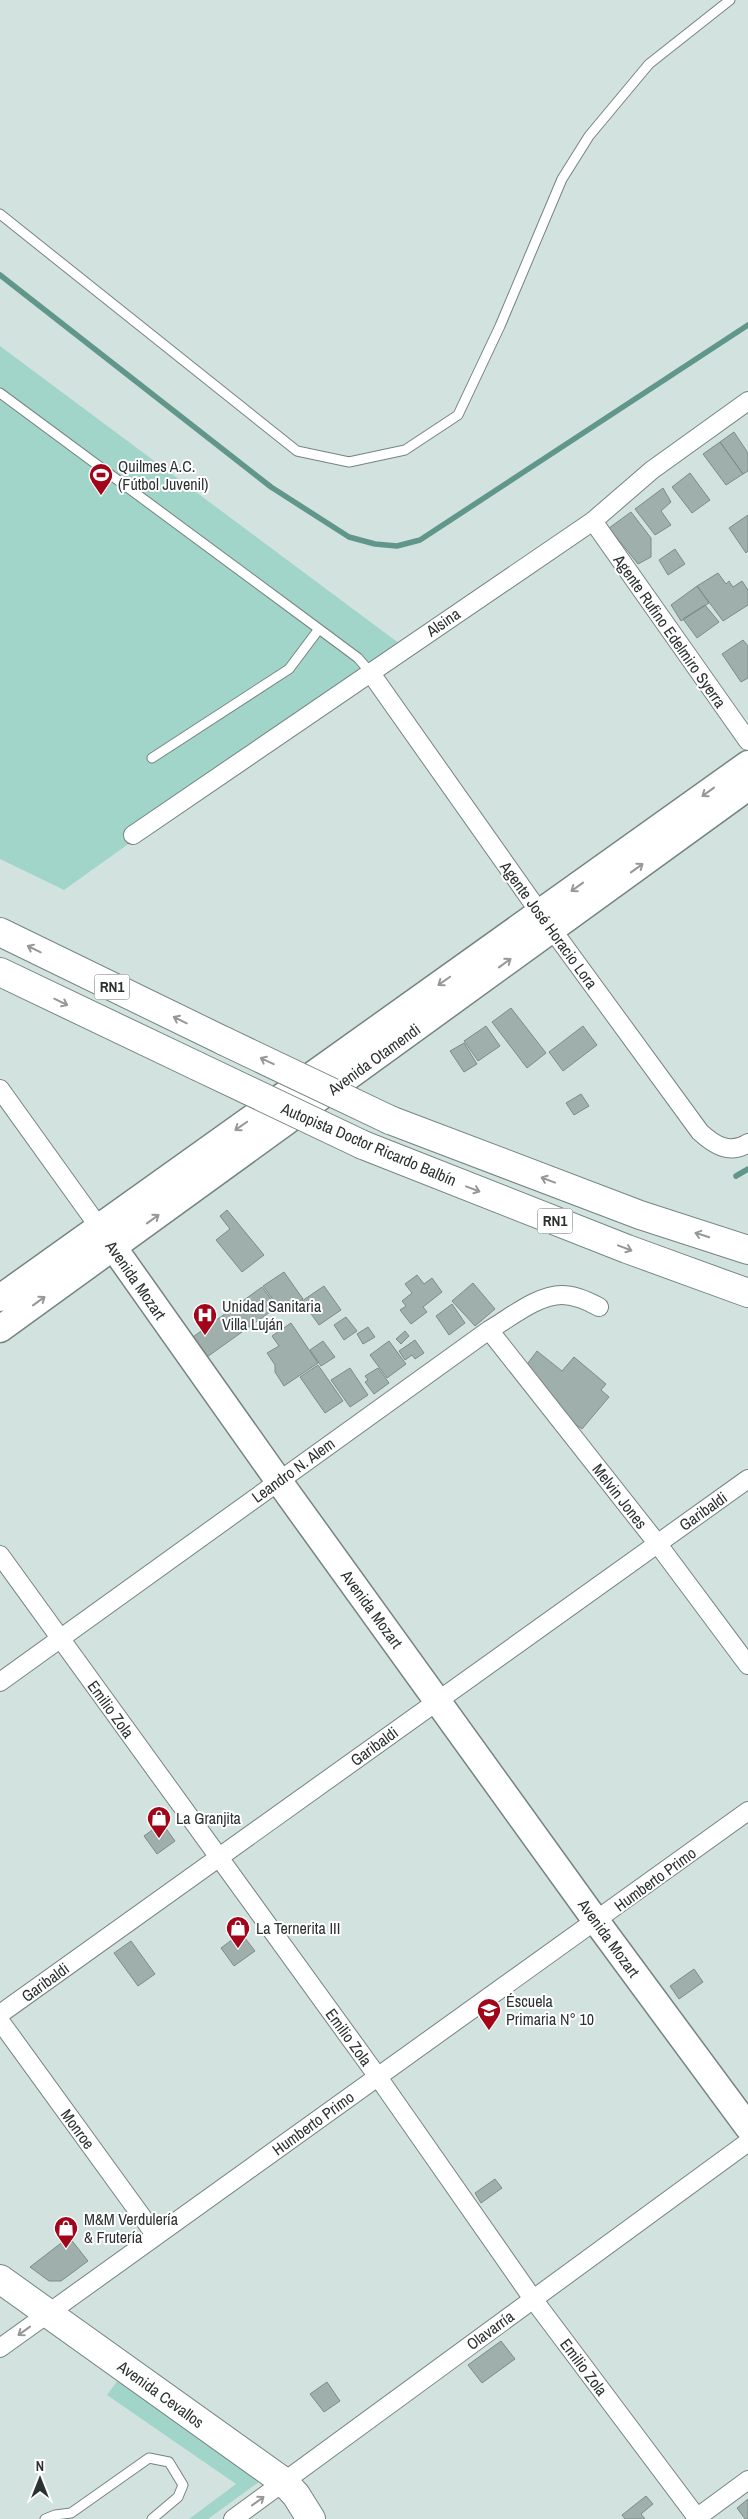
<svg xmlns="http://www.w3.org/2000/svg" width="748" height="2519" font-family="'Archivo Narrow',sans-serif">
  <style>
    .green { fill: #a1d5ca }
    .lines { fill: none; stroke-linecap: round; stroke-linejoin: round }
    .stream { stroke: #61968b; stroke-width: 5.5 }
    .building { fill: #9fafac; stroke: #7d8c88 }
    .lane-casing { stroke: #758481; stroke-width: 11 }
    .street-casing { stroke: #758481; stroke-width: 20 }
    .secondary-casing { stroke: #758481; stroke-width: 29 }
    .primary-casing { stroke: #758481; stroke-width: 30 }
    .highway-casing { stroke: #758481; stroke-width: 30 }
    .lane { stroke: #fff; stroke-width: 9 }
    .street { stroke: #fff; stroke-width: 18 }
    .secondary { stroke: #fff; stroke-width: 26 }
    .primary { stroke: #fff; stroke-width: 28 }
    .highway { stroke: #fff; stroke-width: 28 }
    .highway-bridge-casing { stroke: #758481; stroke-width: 30; stroke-linecap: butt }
    .highway-bridge { stroke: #fff; stroke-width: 28 }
    .oneway { stroke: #969898 }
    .labels { text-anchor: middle; stroke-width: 4; stroke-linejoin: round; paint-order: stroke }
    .shield { fill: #fff; stroke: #6b706f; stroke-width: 1 }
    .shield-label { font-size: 15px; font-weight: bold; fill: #2c3231 }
    .poi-label { font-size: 16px; fill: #2c3231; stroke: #fff; text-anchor: start }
    .street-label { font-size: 16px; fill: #2c3231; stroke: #fff }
  </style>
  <rect width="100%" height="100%" fill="#d2e3df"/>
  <path class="green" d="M0 346 404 647 64 890 0 859Z
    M118 2380 263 2479 208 2519H189L236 2484 107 2395Z"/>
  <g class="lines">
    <path class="stream" d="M0 275 271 487 349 537 375 544 397 546 420 540 748 325
      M736 1176 748 1169"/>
  </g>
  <path class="building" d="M734 432 748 453V471L743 474 720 442Z
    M720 442 743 474 726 485 703 454Z
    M690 473 710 500 692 513 672 487Z
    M663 488 671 502 661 511 671 525 655 535 635 509Z
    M631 512 651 538V557L638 564 609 528Z
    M748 515V551L746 553 729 528Z
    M675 549 685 564 668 575 659 560Z
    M718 573 726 584 729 581 733 587 742 581 748 590V605L723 621 697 586Z
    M697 586 709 603 681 621 671 605Z
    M705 605 719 622 697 638 683 619Z
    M743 640 748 646V678L741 682 722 654Z
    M511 1008 546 1053 527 1068 492 1022Z
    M486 1026 500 1046 478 1061 464 1041Z
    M583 1026 597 1045 563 1071 549 1052Z
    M464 1043 477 1064 464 1072 450 1051Z
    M581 1094 589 1106 574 1115 566 1103Z
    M227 1210 264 1255 242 1272 216 1240 230 1229 220 1216Z
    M284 1272 303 1299 283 1313 263 1286Z
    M417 1275 424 1284 432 1278 442 1292 423 1307 427 1312 411 1324 400 1310 406 1306 402 1301 412 1293 405 1284Z
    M473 1283 495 1309 475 1326 452 1301Z
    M324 1286 341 1310 319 1325 302 1301Z
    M262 1287 277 1307 200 1362 186 1342Z
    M452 1304 465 1323 449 1335 436 1316Z
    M346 1317 357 1331 344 1340 334 1325Z
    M291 1323 318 1363 284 1386 275 1372V1365L267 1353 279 1346 272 1336Z
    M368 1327 375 1337 363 1344 357 1334Z
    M405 1331 409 1336 401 1344 396 1339Z
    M415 1340 424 1353 415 1359 412 1355 405 1360 399 1351Z
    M323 1341 335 1357 321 1366 310 1350Z
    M389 1341 406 1364 387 1378 370 1355Z
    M537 1351 562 1371 574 1357 606 1384 601 1390 609 1397 582 1429 565 1417 522 1371Z
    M318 1365 343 1401 325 1413 300 1377Z
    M350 1368 368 1395 350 1407 331 1380Z
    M378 1368 389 1383 374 1394 365 1382 368 1380 365 1376Z
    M162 1823 175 1841 157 1854 144 1836Z
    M241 1933 255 1951 234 1966 221 1948Z
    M131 1941 155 1974 138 1986 114 1953Z
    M694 1969 703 1982 679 1999 670 1986Z
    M495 2179 502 2188 481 2203 475 2193Z
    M69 2237 88 2261 61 2281H49L30 2267Z
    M501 2341 515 2359 482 2383 468 2365Z
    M327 2382 340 2401 324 2412 310 2394Z
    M646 2496 653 2504 641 2514 645 2519H625L622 2515Z
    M748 2499V2519H745L737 2508Z"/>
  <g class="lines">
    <g class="lane-casing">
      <path id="lane" d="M0 214 297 451 349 462 405 450 458 415 500 326 562 179 589 136 649 64 730 0
        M0 393 319 629 358 658 370 672
        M152 758 289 669 319 629
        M45 2519 55 2515 71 2513 149 2458 169 2462 183 2485 178 2497 152 2519"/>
    </g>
    <g class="street-casing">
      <path id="street" d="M593 521 748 741
        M370 672 540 913 700 1132C714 1145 730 1155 748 1143
        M133 835 593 521 652 470 748 401
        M0 1089 99 1227
        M489 1330 657 1543 748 1665
        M0 1555 378 2077 533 2299 698 2519
        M0 1682 489 1330C510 1318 537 1295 562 1295 575 1295 588 1301 599 1307
        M0 2014 748 1479
        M0 2021 156 2236
        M0 2348 748 1811
        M233 2519 748 2142
        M695 2519 748 2480"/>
    </g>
    <g class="secondary-casing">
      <path id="secondary" d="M99 1227 278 1480 596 1921 748 2127
        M0 1298 748 764
        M0 1329 748 787"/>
    </g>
    <g class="primary-casing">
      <path id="primary" d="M0 2279 284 2482 296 2495 311 2519"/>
    </g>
    <g class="highway-casing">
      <path id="highway" d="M0 932 224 1041
        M0 972 197 1066
        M390 1120 640 1215 748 1250
        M363 1145 627 1249 748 1293"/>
    </g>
    <use href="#lane" class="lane"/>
    <use href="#street" class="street"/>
    <use href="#secondary" class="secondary"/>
    <use href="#primary" class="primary"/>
    <use href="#highway" class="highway"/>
    <g class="highway-bridge-casing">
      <path id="highway-bridge" d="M224 1041 390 1120
        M197 1066 363 1145"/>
    </g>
    <use href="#highway-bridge" class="highway-bridge"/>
  </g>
  <defs><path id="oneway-shaft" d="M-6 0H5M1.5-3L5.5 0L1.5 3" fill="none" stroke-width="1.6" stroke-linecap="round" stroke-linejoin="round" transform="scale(1.25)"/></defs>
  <g class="oneway">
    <use href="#oneway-shaft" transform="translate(708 792) rotate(144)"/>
    <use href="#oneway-shaft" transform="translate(637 868) rotate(-36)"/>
    <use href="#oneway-shaft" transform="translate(577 887) rotate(144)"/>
    <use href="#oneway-shaft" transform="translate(34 949) rotate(-154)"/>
    <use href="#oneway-shaft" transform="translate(505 963) rotate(-36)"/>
    <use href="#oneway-shaft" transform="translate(444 981) rotate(145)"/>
    <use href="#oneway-shaft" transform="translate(61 1002) rotate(26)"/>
    <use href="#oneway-shaft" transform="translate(180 1020) rotate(-154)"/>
    <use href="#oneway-shaft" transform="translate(267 1061) rotate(-155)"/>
    <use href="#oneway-shaft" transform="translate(241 1126) rotate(145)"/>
    <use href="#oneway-shaft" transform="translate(548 1180) rotate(-159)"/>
    <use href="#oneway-shaft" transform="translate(473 1189) rotate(21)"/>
    <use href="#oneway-shaft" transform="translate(153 1219) rotate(-36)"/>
    <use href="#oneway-shaft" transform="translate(702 1235) rotate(-162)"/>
    <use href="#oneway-shaft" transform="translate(625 1248) rotate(21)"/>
    <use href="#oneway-shaft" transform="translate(39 1301) rotate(-36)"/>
    <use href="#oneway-shaft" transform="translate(24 2331) rotate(144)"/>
    <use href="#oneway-shaft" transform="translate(258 2501) rotate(-36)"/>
  </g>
  <defs>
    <g id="stadium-pin" transform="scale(1.25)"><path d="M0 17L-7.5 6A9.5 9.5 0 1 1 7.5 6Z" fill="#a2051a" stroke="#fff"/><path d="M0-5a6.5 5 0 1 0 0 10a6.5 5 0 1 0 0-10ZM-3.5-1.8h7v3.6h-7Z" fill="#fff"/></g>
    <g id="hospital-pin" transform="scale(1.25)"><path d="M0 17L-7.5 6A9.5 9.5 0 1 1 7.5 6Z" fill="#a2051a" stroke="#fff"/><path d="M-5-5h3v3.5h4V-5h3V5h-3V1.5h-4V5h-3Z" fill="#fff"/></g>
    <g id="shop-pin" transform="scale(1.25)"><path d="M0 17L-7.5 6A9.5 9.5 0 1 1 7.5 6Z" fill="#a2051a" stroke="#fff"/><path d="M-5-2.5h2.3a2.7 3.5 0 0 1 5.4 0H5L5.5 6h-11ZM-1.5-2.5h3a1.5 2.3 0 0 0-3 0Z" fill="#fff"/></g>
    <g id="school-pin" transform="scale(1.25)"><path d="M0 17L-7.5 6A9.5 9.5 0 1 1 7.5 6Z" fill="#a2051a" stroke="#fff"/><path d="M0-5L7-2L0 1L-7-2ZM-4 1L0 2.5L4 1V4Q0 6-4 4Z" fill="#fff"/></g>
  </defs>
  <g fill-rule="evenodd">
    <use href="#stadium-pin" x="101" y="475"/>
    <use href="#hospital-pin" x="205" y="1315"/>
    <use href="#shop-pin" x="159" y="1818"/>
    <use href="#shop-pin" x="238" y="1928"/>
    <use href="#school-pin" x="489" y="2010"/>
    <use href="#shop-pin" x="66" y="2228"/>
  </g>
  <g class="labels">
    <g class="shield">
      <rect x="94.5" y="974.5" width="35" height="25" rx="4"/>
      <rect x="537.5" y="1208.5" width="35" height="25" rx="4"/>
    </g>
    <g class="shield-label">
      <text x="112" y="992">RN1</text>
      <text x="555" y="1226">RN1</text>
    </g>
    <g class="poi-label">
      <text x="118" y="472">Quilmes A.C.<tspan x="118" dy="18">(Fútbol Juvenil)</tspan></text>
      <text x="222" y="1312">Unidad Sanitaria<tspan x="222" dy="18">Villa Luján</tspan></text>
      <text x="176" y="1824">La Granjita</text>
      <text x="256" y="1934">La Ternerita III</text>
      <text x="506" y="2007">Éscuela<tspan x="506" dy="18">Primaria N° 10</tspan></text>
      <text x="84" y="2225">M&amp;M Verdulería<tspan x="84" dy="18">&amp; Frutería</tspan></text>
    </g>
    <g class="street-label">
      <text transform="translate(443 622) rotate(-34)" y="6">Alsina</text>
      <text transform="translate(670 631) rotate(55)" y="6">Agente Rufino Edelmiro Syerra</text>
      <text transform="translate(549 925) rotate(54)" y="6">Agente José Horacio Lora</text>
      <text transform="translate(374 1059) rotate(-36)" y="6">Avenida Otamendi</text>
      <text transform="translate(369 1144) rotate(23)" y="6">Autopista Doctor Ricardo Balbín</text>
      <text transform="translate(136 1280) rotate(55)" y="6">Avenida Mozart</text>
      <text transform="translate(293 1470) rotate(-36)" y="6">Leandro N. Alem</text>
      <text transform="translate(620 1496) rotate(52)" y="6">Melvin Jones</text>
      <text transform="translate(703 1511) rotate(-35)" y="6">Garibaldi</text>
      <text transform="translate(372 1609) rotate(54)" y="6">Avenida Mozart</text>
      <text transform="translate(111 1709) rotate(54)" y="6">Emilio Zola</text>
      <text transform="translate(374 1746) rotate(-36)" y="6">Garibaldi</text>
      <text transform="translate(655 1879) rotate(-36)" y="6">Humberto Primo</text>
      <text transform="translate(609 1938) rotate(54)" y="6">Avenida Mozart</text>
      <text transform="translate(45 1982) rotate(-36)" y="6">Garibaldi</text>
      <text transform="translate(349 2037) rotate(54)" y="6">Emilio Zola</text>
      <text transform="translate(313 2123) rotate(-36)" y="6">Humberto Primo</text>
      <text transform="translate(78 2129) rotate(54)" y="6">Monroe</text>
      <text transform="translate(490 2330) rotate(-36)" y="6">Olavarría</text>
      <text transform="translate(584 2367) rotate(53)" y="6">Emilio Zola</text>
      <text transform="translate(161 2394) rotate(36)" y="6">Avenida Cevallos</text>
    </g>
  </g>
  <g transform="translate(40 2479)" stroke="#ffffff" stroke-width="4" paint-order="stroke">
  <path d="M0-4L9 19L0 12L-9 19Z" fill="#2c3231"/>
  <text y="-8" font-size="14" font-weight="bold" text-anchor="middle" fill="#2c3231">N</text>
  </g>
</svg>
